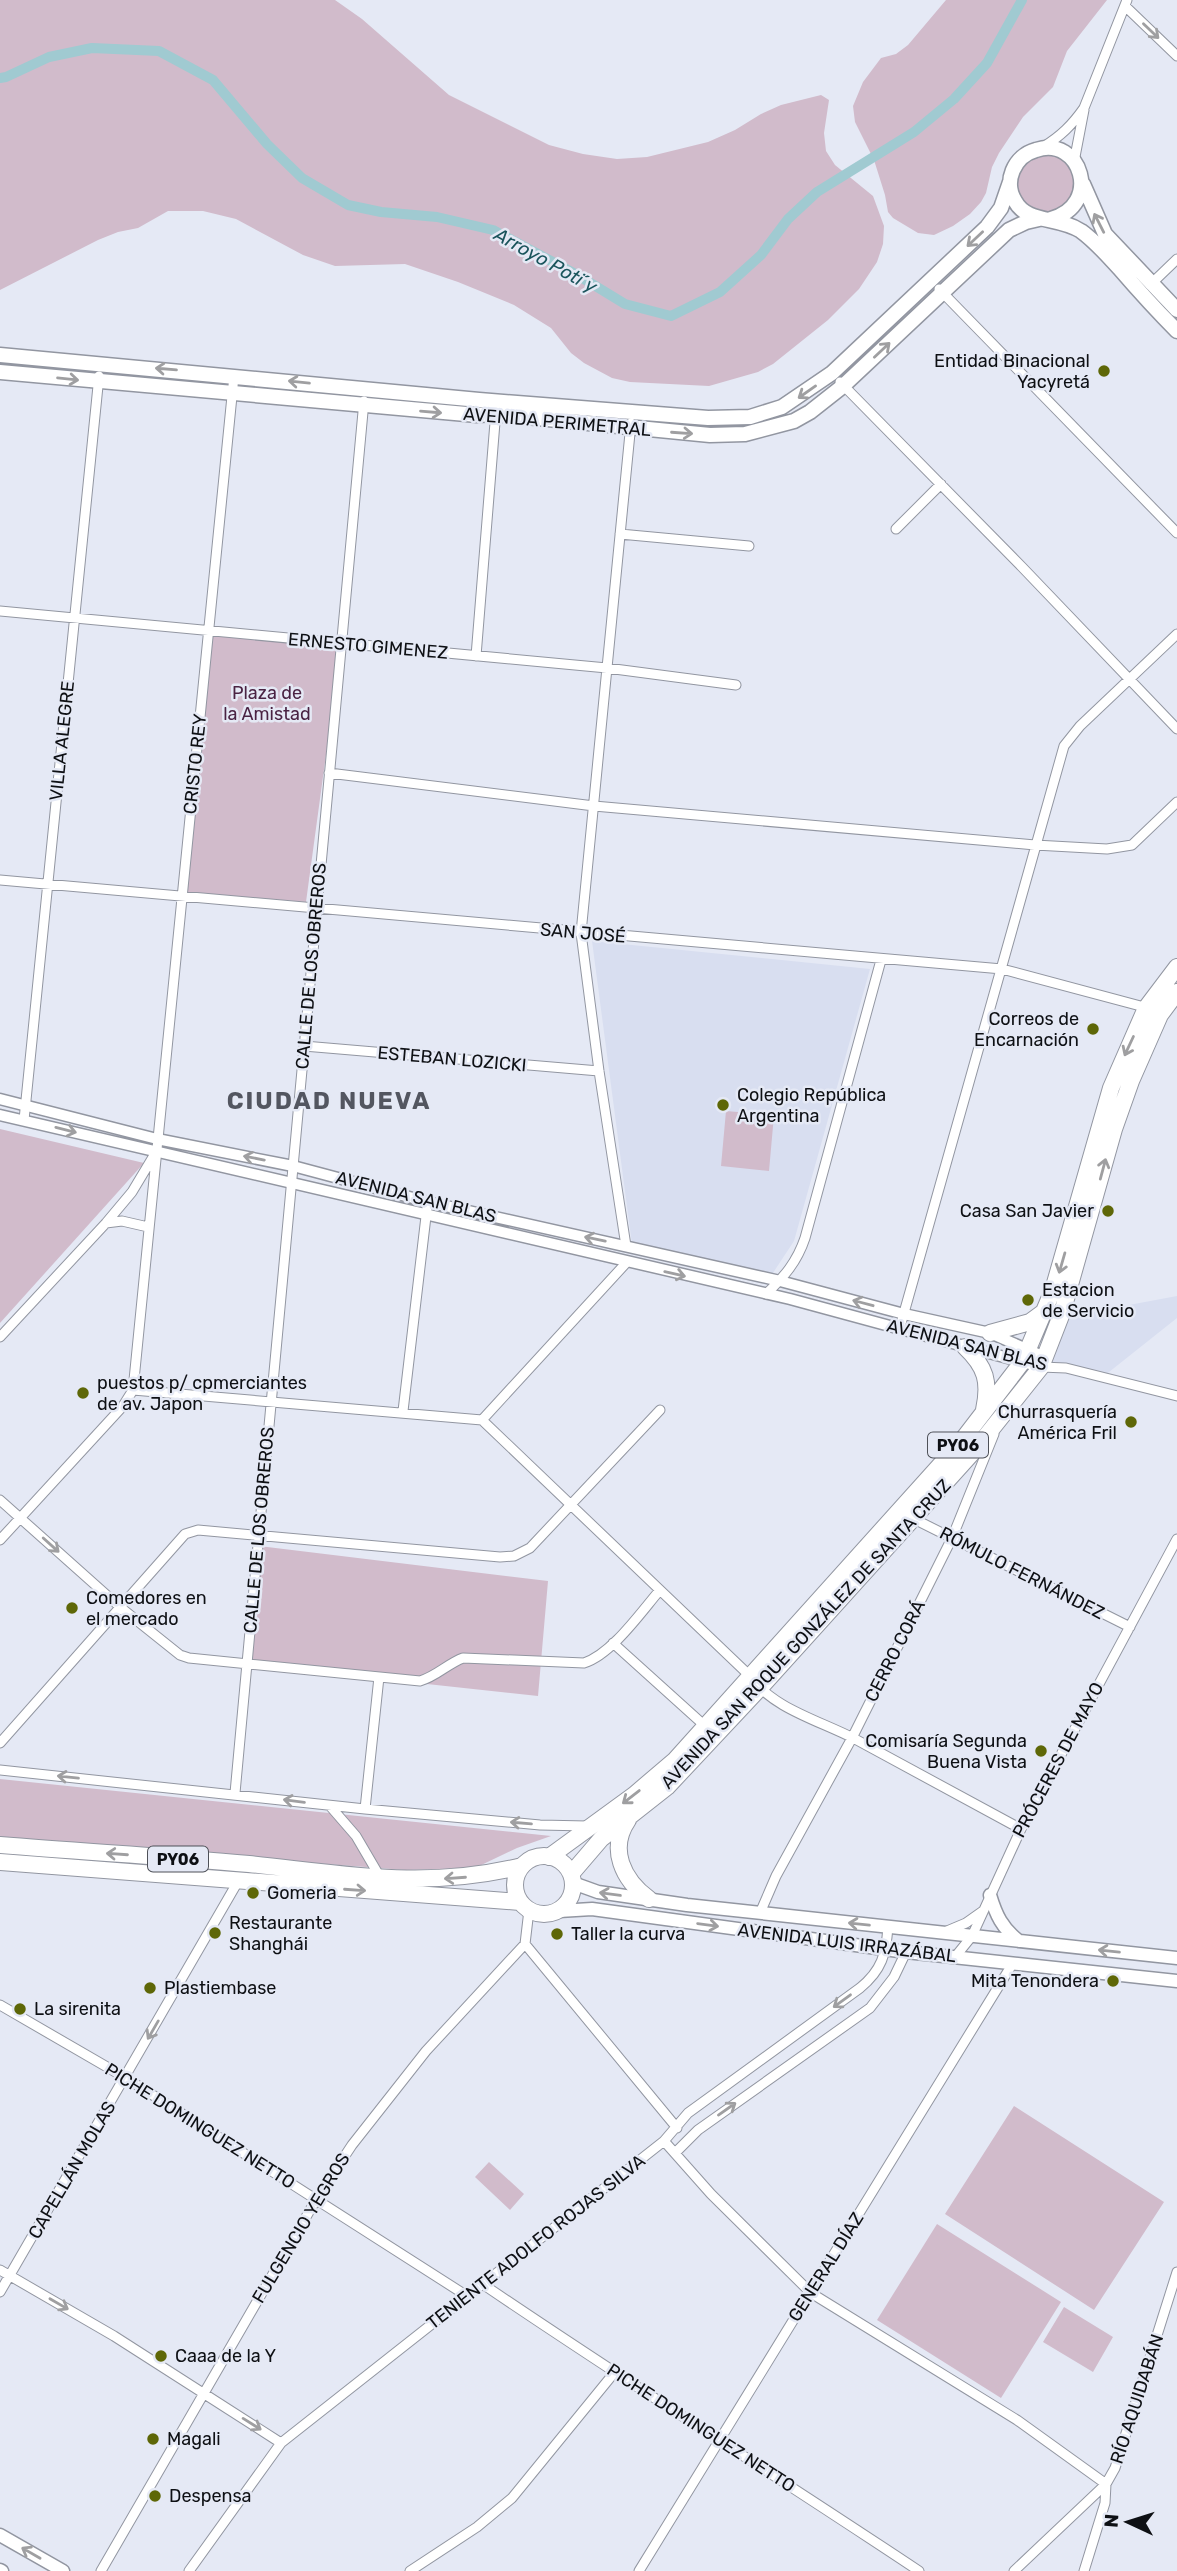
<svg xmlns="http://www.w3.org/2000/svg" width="1177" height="2571" font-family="Rubik,sans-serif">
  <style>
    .built { fill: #d8def0 }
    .green { fill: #d1bbcb }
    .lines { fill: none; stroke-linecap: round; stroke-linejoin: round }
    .canal { stroke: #a0cad1; stroke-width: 10 }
    .minor-casing { stroke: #9296a1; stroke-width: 11 }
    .tertiary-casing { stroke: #9296a1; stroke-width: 13 }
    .secondary-casing { stroke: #9296a1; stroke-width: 15 }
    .primary-casing { stroke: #9296a1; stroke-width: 17 }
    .trunk-casing { stroke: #9296a1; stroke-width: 18 }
    .minor { stroke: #fff; stroke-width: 9 }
    .tertiary { stroke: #fff; stroke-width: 10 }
    .secondary { stroke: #fff; stroke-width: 12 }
    .primary { stroke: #fff; stroke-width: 14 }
    .trunk { stroke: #fff; stroke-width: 16 }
    .oneway { stroke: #9f9fa1 }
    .poi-dot { fill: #5e6707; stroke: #e5e9f5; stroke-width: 2.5 }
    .labels { text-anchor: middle; stroke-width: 5; stroke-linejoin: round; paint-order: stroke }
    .shield { fill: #e5e9f5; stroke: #4e5158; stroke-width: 2 }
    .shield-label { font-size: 16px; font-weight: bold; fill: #0e1014 }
    .poi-label { font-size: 18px; fill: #0e1014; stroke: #e5e9f5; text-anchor: start }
    .street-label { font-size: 18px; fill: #0e1014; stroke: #e5e9f5 }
    .park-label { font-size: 18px; fill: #4a2343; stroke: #e5e9f5 }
    .water-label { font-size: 19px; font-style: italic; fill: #1a545c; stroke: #e5e9f5 }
    .district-label { font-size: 24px; font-weight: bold; letter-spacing: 2px; fill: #535660; stroke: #e5e9f5 }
  </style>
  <rect width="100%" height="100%" fill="#e5e9f5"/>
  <path class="built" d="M592 941 870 969 794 1241 767 1282 633 1252Z
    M1177 1296V1318L1104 1376 1049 1361 1070 1316Z"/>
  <path class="green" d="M0 0H335L362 19 449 95 549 145 583 154 617 159 647 157 708 142 735 130 761 114 781 105 821 95 829 100 824 133 826 151 835 165 873 196 884 226 883 244 877 262 859 289 828 320 773 364 758 372 709 386 630 382 612 378 584 363 571 353 551 328 514 305 458 282 405 264 335 266 303 255 236 219 203 211H168L138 228 118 232 98 240 0 290Z
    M946 0H1107L1067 51 1053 87 1023 117 999 153 992 167 986 193 981 202 970 214 953 226 934 235 918 233 893 218 888 212 885 195 874 160 855 122 853 106 863 82 881 58 896 54 908 45Z
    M1058 154C1062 158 1071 164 1073 169 1081 188 1067 214 1046 214 1026 214 1013 194 1016 176 1017 169 1023 163 1027 157Z
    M208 631 341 644 306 902 184 892Z
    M726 1111 774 1115 769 1171 721 1166Z
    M0 1129 144 1163 0 1323Z
    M259 1546 548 1581 538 1696 251 1665Z
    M0 1779 551 1836 517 1848 475 1868 405 1870 0 1839Z
    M1014 2106 1164 2202 1094 2310 945 2214Z
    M489 2162 524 2194 510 2210 475 2177Z
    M937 2224 1061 2302 1001 2398 877 2320Z
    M1064 2307 1113 2337 1093 2372 1043 2342Z"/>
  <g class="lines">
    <path class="canal" d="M0 78 6 77 49 57 92 48 159 51 213 80 267 144 302 178 348 205 381 212 437 217 493 230 579 276 625 304 671 316 720 292 761 255 788 219 817 192 914 132 954 99 987 63 1022 0"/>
    <g class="minor-casing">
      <path id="minor" d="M1125 6 1177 56
        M1043 147C1061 136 1072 125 1084 108L1127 0
        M1074 162 1084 110
        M1150 285 1177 259
        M939 289 1177 533
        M840 382 1022 567 1177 729
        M896 529 941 484
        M620 534 749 546
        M0 611 607 668 736 685
        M476 656 496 410
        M329 773 594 806 1035 845 1107 849 1132 845 1177 802
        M0 880 1002 969 1148 1008
        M304 1046 599 1071
        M24 1120 99 376
        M106 1223 122 1221 148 1227
        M626 1246 599 1071 581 933 631 423
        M766 1294C784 1277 797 1262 805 1238L881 960
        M900 1327 1064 746 1080 726 1177 634
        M0 1337 106 1223 132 1192 153 1157
        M1041 1367 1066 1368 1177 1396
        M133 1390 482 1420 750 1676C773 1709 821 1721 855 1739 910 1769 965 1799 1021 1829
        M403 1411 427 1208
        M482 1420 627 1262
        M0 1500 120 1607 180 1655 189 1658 420 1681C437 1676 447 1664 463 1658L584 1663C612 1654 641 1612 660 1590
        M914 1519 1130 1627
        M0 1540 123 1406 133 1390 234 376
        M613 1643 705 1726
        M0 1743 185 1534 198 1530 500 1557 514 1556 530 1548 660 1410
        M0 1770 365 1809 540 1825 587 1826
        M235 1793 364 401
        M330 1806 356 1836 380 1877
        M365 1809 379 1677
        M760 1913 776 1876 852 1738 952 1538 994 1434
        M947 1931 966 1923 983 1911
        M525 1944 677 2128
        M955 1957 972 1936 1021 1829 1177 1539
        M0 2005 126 2078 467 2296
        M664 2141 711 2194 811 2293 1017 2420 1106 2484 1105 2503 1084 2571
        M675 2153 698 2130 870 2008 894 1977 906 1952
        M0 2270 114 2336 281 2443
        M484 2285C628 2383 775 2475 919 2571
        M0 2292 240 1878
        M101 2571 317 2198 352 2145 426 2051 525 1944 529 1910
        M189 2571 281 2443 664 2141 688 2113 860 1988C882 1970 886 1954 888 1927
        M410 2571 477 2527 512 2498 614 2373
        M639 2571 1013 1963
        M1014 2571 1106 2484 1115 2468 1177 2272"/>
    </g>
    <g class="tertiary-casing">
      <path id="tertiary" d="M0 1099 157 1139 293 1166 428 1202 780 1281 904 1314 990 1333 1045 1357
        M0 1115 790 1299 1041 1367"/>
    </g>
    <g class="secondary-casing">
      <path id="secondary" d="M573 1883 598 1892 687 1905 1177 1958
        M990 1895C996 1915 1002 1928 1019 1941
        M559 1911 592 1909 906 1952 1177 1981
        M0 2535 63 2571
        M0 2570 2 2571"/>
    </g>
    <g class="primary-casing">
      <path id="primary" d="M1083 184 1105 234 1177 310
        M1051 219C1103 205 1081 135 1036 150 1014 156 1003 182 1015 201 1027 224 1058 216 1081 231 1095 241 1107 255 1119 268 1138 290 1157 311 1177 331
        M0 355 479 400 708 418 750 417 782 407 832 373 987 227 1001 208 1010 182
        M0 372 477 415 496 414 710 435 745 434 794 421 810 412 843 386 1009 230 1026 222 1039 219"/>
    </g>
    <g class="trunk-casing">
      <path id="trunk" d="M990 1333 1030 1322 1045 1311
        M965 1347C986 1367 990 1382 984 1410
        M628 1820C608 1849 623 1880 649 1899
        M0 1845C83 1852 166 1856 249 1864 346 1874 424 1890 522 1866
        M515 1885a29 29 0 1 1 58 0a29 29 0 1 1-58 0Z
        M549 1857 634 1795 675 1760 960 1443 1023 1361 1053 1290 1111 1088 1146 1008 1177 967
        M0 1862 520 1902
        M571 1874 601 1839 667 1787 759 1689 974 1451 1041 1367 1062 1313 1114 1129 1131 1081 1160 1015 1177 992"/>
    </g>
    <use href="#minor" class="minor"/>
    <use href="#tertiary" class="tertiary"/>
    <use href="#secondary" class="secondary"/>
    <use href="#primary" class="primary"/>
    <use href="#trunk" class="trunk"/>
  </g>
  <defs><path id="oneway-shaft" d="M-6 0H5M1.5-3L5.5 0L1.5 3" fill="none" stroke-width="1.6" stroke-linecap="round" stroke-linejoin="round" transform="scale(1.75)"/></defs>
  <g class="oneway">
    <use href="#oneway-shaft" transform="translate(1151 31) rotate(44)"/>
    <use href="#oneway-shaft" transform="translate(1099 223) rotate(-117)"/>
    <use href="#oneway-shaft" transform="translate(975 239) rotate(137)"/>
    <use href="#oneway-shaft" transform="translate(882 350) rotate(-43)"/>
    <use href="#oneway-shaft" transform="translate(166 369) rotate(-175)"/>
    <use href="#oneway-shaft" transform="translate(68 379) rotate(6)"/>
    <use href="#oneway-shaft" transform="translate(299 382) rotate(-174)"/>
    <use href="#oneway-shaft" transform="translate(807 392) rotate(145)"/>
    <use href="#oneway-shaft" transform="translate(431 412) rotate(5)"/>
    <use href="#oneway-shaft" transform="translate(682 433) rotate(4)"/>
    <use href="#oneway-shaft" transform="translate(1129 1046) rotate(115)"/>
    <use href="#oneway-shaft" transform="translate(66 1130) rotate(14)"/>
    <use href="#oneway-shaft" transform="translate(254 1158) rotate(-169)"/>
    <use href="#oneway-shaft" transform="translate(1103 1169) rotate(-75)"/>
    <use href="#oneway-shaft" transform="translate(595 1239) rotate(-168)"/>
    <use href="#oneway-shaft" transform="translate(1062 1263) rotate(106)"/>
    <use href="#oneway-shaft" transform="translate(675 1274) rotate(13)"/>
    <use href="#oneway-shaft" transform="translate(863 1303) rotate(-165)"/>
    <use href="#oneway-shaft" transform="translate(51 1545) rotate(42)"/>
    <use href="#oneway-shaft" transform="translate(68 1777) rotate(-174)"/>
    <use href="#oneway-shaft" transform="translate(631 1797) rotate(142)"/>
    <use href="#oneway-shaft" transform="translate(294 1801) rotate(-173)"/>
    <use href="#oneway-shaft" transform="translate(521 1823) rotate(-175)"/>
    <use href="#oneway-shaft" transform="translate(117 1854) rotate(-176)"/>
    <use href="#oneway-shaft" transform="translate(455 1878) rotate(176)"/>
    <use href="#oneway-shaft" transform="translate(355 1890) rotate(4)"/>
    <use href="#oneway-shaft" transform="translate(610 1894) rotate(-172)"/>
    <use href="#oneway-shaft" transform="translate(859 1924) rotate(-174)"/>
    <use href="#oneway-shaft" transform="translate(708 1925) rotate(8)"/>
    <use href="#oneway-shaft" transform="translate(1109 1951) rotate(-174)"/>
    <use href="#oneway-shaft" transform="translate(842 2001) rotate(144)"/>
    <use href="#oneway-shaft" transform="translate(153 2030) rotate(120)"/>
    <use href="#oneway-shaft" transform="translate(727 2109) rotate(-35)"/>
    <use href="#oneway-shaft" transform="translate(59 2304) rotate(30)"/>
    <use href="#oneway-shaft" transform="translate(252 2424) rotate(32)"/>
    <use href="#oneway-shaft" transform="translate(31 2553) rotate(-150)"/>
  </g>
  <g class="poi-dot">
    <circle cx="1104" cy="371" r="7"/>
    <circle cx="1093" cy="1029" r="7"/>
    <circle cx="723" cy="1105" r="7"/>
    <circle cx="1108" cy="1211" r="7"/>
    <circle cx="1028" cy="1300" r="7"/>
    <circle cx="83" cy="1393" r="7"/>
    <circle cx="1131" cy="1422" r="7"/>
    <circle cx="72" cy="1608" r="7"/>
    <circle cx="1041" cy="1751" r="7"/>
    <circle cx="253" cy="1893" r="7"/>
    <circle cx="215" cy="1933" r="7"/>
    <circle cx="557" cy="1934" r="7"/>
    <circle cx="1113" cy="1981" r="7"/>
    <circle cx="150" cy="1988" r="7"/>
    <circle cx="20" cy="2009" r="7"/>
    <circle cx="161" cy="2356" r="7"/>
    <circle cx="153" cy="2439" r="7"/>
    <circle cx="155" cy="2496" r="7"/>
  </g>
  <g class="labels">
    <g class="shield">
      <rect x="928" y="1432.5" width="60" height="25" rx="5"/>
      <rect x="148" y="1846.5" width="60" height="25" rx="5"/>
    </g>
    <g class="shield-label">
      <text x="958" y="1451">PY06</text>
      <text x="178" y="1865">PY06</text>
    </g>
    <g class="poi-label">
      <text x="1090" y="367" text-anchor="end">Entidad Binacional<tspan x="1090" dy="21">Yacyretá</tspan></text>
      <text x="1079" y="1025" text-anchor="end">Correos de<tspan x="1079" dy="21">Encarnación</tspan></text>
      <text x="737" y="1101">Colegio República<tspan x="737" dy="21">Argentina</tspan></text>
      <text x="1094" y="1217" text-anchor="end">Casa San Javier</text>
      <text x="1042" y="1296">Estacion<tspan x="1042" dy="21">de Servicio</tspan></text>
      <text x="97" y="1389">puestos p/ cpmerciantes<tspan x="97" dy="21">de av. Japon</tspan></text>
      <text x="1117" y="1418" text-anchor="end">Churrasquería<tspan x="1117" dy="21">América Fril</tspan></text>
      <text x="86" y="1604">Comedores en<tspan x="86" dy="21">el mercado</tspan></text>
      <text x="1027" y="1747" text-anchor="end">Comisaría Segunda<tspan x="1027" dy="21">Buena Vista</tspan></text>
      <text x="267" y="1899">Gomeria</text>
      <text x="229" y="1929">Restaurante<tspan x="229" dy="21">Shanghái</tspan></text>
      <text x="571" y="1940">Taller la curva</text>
      <text x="1099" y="1987" text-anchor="end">Mita Tenondera</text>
      <text x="164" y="1994">Plastiembase</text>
      <text x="34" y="2015">La sirenita</text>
      <text x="175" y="2362">Caaa de la Y</text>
      <text x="167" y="2445">Magali</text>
      <text x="169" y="2502">Despensa</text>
    </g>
    <g class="street-label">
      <text transform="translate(557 422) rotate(5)" y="6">AVENIDA PERIMETRAL</text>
      <text transform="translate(368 646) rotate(5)" y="6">ERNESTO GIMENEZ</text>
      <text transform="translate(62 741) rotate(-84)" y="6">VILLA ALEGRE</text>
      <text transform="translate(195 764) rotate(-84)" y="6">CRISTO REY</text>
      <text transform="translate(583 933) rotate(5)" y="6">SAN JOSÉ</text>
      <text transform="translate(311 966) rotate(-85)" y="6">CALLE DE LOS OBREROS</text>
      <text transform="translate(452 1059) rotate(5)" y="6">ESTEBAN LOZICKI</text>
      <text transform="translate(416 1197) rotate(14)" y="6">AVENIDA SAN BLAS</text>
      <text transform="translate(967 1345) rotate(14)" y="6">AVENIDA SAN BLAS</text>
      <text transform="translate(259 1530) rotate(-85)" y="6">CALLE DE LOS OBREROS</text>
      <text transform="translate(1022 1573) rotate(27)" y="6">RÓMULO FERNÁNDEZ</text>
      <text transform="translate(806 1634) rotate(-47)" y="6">AVENIDA SAN ROQUE GONZÁLEZ DE SANTA CRUZ</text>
      <text transform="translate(895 1651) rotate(-63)" y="6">CERRO CORÁ</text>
      <text transform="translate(1058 1760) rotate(-62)" y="6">PRÓCERES DE MAYO</text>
      <text transform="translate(847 1943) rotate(7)" y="6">AVENIDA LUIS IRRAZÁBAL</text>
      <text transform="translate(200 2126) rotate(32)" y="6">PICHE DOMINGUEZ NETTO</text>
      <text transform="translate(72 2170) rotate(-60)" y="6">CAPELLÁN MOLAS</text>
      <text transform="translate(301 2228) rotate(-59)" y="6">FULGENCIO YEGROS</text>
      <text transform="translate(536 2242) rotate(-38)" y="6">TENIENTE ADOLFO ROJAS SILVA</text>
      <text transform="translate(826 2267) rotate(-58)" y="6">GENERAL DÍAZ</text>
      <text transform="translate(1137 2399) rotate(-72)" y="6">RÍO AQUIDABÁN</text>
      <text transform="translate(701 2428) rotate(33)" y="6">PICHE DOMINGUEZ NETTO</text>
    </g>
    <g class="park-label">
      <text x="267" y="699">Plaza de<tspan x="267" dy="21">la Amistad</tspan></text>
    </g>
    <g class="water-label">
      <text transform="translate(546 260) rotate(29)" y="7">Arroyo Poti´y</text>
    </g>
    <g class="district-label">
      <text x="329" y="1109">CIUDAD NUEVA</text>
    </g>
  </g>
  <g transform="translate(1128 2522) rotate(274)" stroke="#e5e9f5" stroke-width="5" paint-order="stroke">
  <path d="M0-5L12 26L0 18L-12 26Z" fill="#0e1014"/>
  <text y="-10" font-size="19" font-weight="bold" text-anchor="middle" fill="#0e1014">N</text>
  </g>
</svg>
